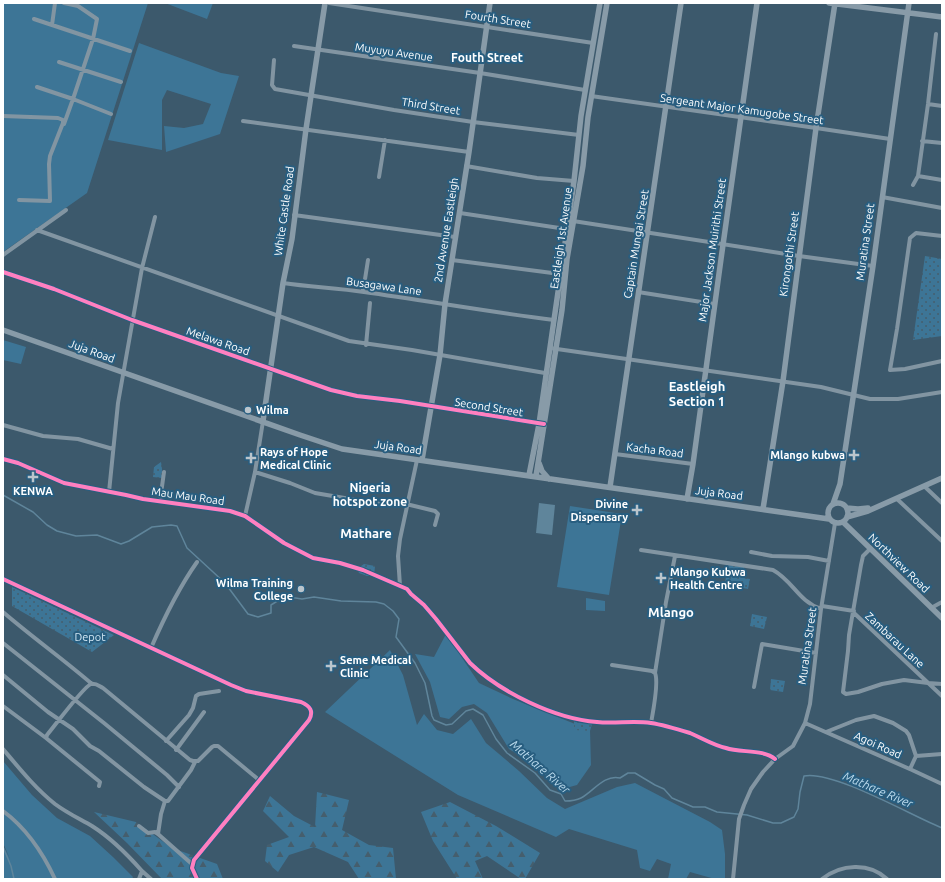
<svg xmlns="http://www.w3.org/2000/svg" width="945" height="882" font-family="Ubuntu,sans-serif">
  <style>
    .grass { fill: #3d7596 }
    .forest { fill: url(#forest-firs) }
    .park { fill: url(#park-dots) }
    .water { fill: #5f859b }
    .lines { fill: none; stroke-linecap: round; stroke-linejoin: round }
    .stream { stroke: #5f859b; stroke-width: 1.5 }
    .street { stroke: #8295a2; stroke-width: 4 }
    .secondary { stroke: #889ba8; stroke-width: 5.5 }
    .cycleway-casing { stroke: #285e80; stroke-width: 6 }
    .cycleway { stroke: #ff80c0; stroke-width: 4 }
    .poi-dot { fill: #bbc5cc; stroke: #285e80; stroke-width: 1.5 }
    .labels { text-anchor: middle; stroke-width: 4; stroke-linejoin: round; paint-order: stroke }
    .street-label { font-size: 11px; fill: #fff; stroke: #285e80 }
    .poi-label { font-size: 11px; font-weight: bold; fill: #fff; stroke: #285e80; text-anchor: start }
    .park-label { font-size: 11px; fill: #d3e8f5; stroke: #285e80 }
    .neighbourhood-label { font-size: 12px; font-weight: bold; fill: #fff; stroke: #285e80 }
    .water-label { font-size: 12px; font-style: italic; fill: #bbdbed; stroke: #285e80 }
    .quarter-label { font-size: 13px; font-weight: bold; fill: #fff; stroke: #285e80 }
  </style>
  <defs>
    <pattern id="forest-firs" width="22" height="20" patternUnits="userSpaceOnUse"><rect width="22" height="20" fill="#3d7596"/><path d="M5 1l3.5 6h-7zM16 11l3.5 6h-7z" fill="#455e6d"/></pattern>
    <pattern id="park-dots" width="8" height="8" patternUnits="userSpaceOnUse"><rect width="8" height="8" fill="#3d7596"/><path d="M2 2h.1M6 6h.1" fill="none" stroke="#455e6d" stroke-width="1.8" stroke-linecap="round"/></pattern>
  </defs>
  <rect width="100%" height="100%" fill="#3c596c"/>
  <path class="grass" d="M3 3H148L87 193 3 252Z
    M165 3H213L207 19Z
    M139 43 221 73 239 76 220 134 166 152 164 126 184 128 203 124 211 104 167 90 162 100V150L108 140Z
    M3 340 26 347 21 364 3 360Z
    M570 506 622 514 609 595 557 587Z
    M586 598 605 601V611L586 610Z
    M446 634 479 683 513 699 590 730 591 765 577 785 566 788 554 782 533 764 509 749 487 713 474 704 462 707 449 719 440 717 430 682 415 654 434 657Z
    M390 650 403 675 417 725 424 714 437 730 453 734 471 719 486 743 519 771 547 798 565 809 617 787 635 783 710 822 722 830 725 854V879H715L690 872 686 879H668L671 864 657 859 650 871 640 868 637 850 569 829 556 837 458 795 325 712Z
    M3 761 32 795 57 818 90 836 113 857 133 877 132 879H3V845L10 859 3 843Z"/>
  <path class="forest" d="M317 792 349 800 342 830 369 845 393 848 396 879H359L348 862 314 847 289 855 278 872 265 861 267 845 289 837 263 811 270 796 294 816 315 827Z
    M450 802 496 826 540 853 525 879H521L487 856 475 861 483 879H457L433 841 421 812Z
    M94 812 136 822 172 848 217 864 223 879H162L127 843Z"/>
  <path class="park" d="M925 256 942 259V336L913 340Z
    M161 462 162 469V478L153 477 154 467Z
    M364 564 375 566 374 576H367L359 573 357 569Z
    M728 565 744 567 743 578 750 579 748 589 732 586V585L725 583Z
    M12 587 114 635 92 652 12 606Z
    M752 614 767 617 764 629 750 626Z
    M771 679 785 681 783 692 770 690Z
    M574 721 592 724 590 731 574 730Z"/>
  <path class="water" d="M539 503 555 505 552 535 536 533Z"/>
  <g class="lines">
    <path class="stream" d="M3 495 33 512 47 525 57 531 76 536 97 535 121 544 129 541 152 527 171 525 177 526 187 548 225 583 248 614 258 617 271 613V605L279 600 289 597 302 599 314 597 341 601 376 602 384 604 393 611 399 619 396 637 415 663 425 683 432 716 434 720 446 725 452 724 466 711 473 709 483 715 496 739 507 753 535 773 550 790 561 794 565 801C571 801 575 801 581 798 593 792 604 774 620 778L628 773H635L655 785 664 789 672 798 693 807H705L717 812 747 815 773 823H781L794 817 798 809 800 792 804 776C833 770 912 816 942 828
      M3 847 11 866 14 879"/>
    <path class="street" d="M329 3 593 43
      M34 19 130 51
      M52 25 55 3
      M294 46 480 73 585 90
      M274 60 272 85 275 89 394 110 473 122 579 135
      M59 62 121 82
      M37 87 73 99 111 114
      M591 96 816 128 890 139
      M928 104 942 106
      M3 116 58 118 63 120V123L50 156 49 164 50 201 19 200
      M243 121 469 152
      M64 124 73 99 93 39 97 19 78 6 64 3
      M922 141 942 143
      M466 166 537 178 574 181
      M918 176 942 180
      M379 177 385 140
      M913 185 918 176 928 104 936 34
      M882 197 942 208
      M460 213 566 229
      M294 215 455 237
      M573 221 799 256 873 266
      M37 230 349 341 412 350 545 373
      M942 236 916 233 910 238 897 329 890 370 905 369 942 361
      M3 255 66 210
      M452 260 560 274
      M3 272 54 289 132 320 331 390 357 396 400 401 541 424
      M283 283C310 287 337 288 364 292 428 301 490 312 554 320
      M363 292 368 260
      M638 292 714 304
      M366 345 370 303
      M550 348 821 387 870 399H898L942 392
      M3 425 43 436 78 439 113 449
      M615 454 693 464
      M3 459 18 463 64 483 126 495 143 499 230 511 245 516 284 543 313 558 340 563 363 570 407 589 411 594 424 605 436 619 470 663C500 692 555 719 597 722 616 724 633 720 651 723 664 725 677 729 690 733 702 738 713 745 726 748 740 753 764 749 775 759
      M255 472 290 483 315 493 374 503 406 504 435 511 438 514 435 525
      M924 486 942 503
      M109 492 118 403 142 268 155 217
      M897 499 942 541
      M160 501 164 472
      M245 516 255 472 263 421
      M870 549 863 556 861 565 849 635 848 651 843 692 846 694 858 692 882 684 904 680 928 683 942 684
      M641 550 773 570C793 581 798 601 821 609
      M751 552 772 556 808 557 829 561
      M3 579 231 685 246 691 301 702C310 706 314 711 309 720L194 860 192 868 197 879
      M400 586 398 556 400 539 417 460
      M822 606 854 611
      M931 608 942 602
      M3 612C32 637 63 659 92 684
      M854 613 942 696
      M3 643 104 723 167 775 179 787
      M151 648C164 618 178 589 197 562
      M612 665 652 671 655 673
      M3 675 48 712 73 729 90 746 99 751 144 787 165 801H168L191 770 195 762
      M754 687 762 644 816 653
      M3 706 46 738
      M651 723C653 712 659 682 655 673L666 602 675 556
      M805 723 912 770 942 784
      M826 732 856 720 874 716 893 723 906 731 909 735 916 756
      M166 741 189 715 193 708 196 696 199 694 219 691
      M3 749C19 768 35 788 55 804 67 813 80 819 92 826 111 838 127 854 142 871L139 879
      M176 750 204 712
      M910 769 916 756 942 754
      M99 786 100 782 46 738 47 735C54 727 83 687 91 684 96 683 99 686 103 688L190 760 193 761H198L212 747 214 746H218L259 780
      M3 811C26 828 43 853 55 879
      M139 826 148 833 155 832 158 834 193 865
      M158 834 161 814 165 801
      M142 871 151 879
      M733 879 739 819 744 805 751 789 763 772 775 759 793 746 805 723 810 704 821 609 835 523
      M822 879C841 864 869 862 887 879"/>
    <path class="secondary" d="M829 3 942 17
      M3 330 300 435 342 449 829 519
      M263 421 283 283 292 239 306 129 325 3
      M422 460 440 355 445 304 469 152 490 3
      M539 463 542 471 549 479
      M529 475 539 424 574 181 581 116 600 3
      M536 476 562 310 567 259 583 166 588 117 607 3
      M610 487 681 3
      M687 499 693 464C713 310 736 157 757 3
      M828 513a10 10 0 1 1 20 0a10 10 0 1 1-20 0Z
      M833 504 840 484 873 266 909 3
      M847 508 858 509 868 508
      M763 509 783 381 816 128 835 3
      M847 517 868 511 942 478
      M843 522 942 618"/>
    <g class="cycleway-casing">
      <path id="cycleway" d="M3 272 54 289 132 320 331 390 357 396 400 401 544 424
        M3 459 18 463 64 483 126 495 143 499 230 511 245 516 284 543 313 558 340 563 363 570 407 589 411 594 424 605 436 619 470 663C500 692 555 719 597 722 616 724 633 720 651 723 664 725 677 729 690 733 702 738 713 745 726 748 740 753 764 749 775 759
        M3 579 231 685 246 691 301 702C310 706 314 711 309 720L194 860 192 868 197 879"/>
    </g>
    <use href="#cycleway" class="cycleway"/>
  </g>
  <g class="poi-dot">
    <circle cx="248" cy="410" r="4"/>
    <path d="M852 449h4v4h4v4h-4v4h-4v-4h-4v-4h4z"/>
    <path d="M249 452h4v4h4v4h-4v4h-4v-4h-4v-4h4z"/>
    <path d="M31 471h4v4h4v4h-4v4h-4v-4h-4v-4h4z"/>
    <path d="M635 504h4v4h4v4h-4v4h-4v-4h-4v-4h4z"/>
    <path d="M659 572h4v4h4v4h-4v4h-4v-4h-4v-4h4z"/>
    <circle cx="301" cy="589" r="4"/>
    <path d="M329 660h4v4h4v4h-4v4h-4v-4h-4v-4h4z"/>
  </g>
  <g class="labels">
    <g class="street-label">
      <text transform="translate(498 19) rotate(9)" y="4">Fourth Street</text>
      <text transform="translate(394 52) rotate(8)" y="4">Muyuyu Avenue</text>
      <text transform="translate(431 106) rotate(9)" y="4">Third Street</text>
      <text transform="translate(742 109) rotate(8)" y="4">Sergeant Major Kamugobe Street</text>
      <text transform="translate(284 211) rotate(-82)" y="4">White Castle Road</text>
      <text transform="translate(446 230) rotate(-81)" y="4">2nd Avenue Eastleigh</text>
      <text transform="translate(561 238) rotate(-82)" y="4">Eastleigh 1st Avenue</text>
      <text transform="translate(865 242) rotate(-82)" y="4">Muratina Street</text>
      <text transform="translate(636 244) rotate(-81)" y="4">Captain Mungai Street</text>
      <text transform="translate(712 250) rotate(-82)" y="4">Major Jackson Muirithi Street</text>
      <text transform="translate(789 254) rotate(-82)" y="4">Kirongothi Street</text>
      <text transform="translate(384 286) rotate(8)" y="4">Busagawa Lane</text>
      <text transform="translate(218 341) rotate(19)" y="4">Melawa Road</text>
      <text transform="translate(92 351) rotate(20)" y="4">Juja Road</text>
      <text transform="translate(489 407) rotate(9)" y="4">Second Street</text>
      <text transform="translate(398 447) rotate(8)" y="4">Juja Road</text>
      <text transform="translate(655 450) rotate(7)" y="4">Kacha Road</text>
      <text transform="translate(719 493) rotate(7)" y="4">Juja Road</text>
      <text transform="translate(188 496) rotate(8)" y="4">Mau Mau Road</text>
      <text transform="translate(899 563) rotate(44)" y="4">Northview Road</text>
      <text transform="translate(895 640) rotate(43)" y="4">Zambarau Lane</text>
      <text transform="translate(807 646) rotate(-82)" y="4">Muratina Street</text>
      <text transform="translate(878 745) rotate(24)" y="4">Agoi Road</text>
    </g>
    <g class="poi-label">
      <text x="256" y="414">Wilma</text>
      <text x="260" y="456">Rays of Hope<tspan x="260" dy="13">Medical Clinic</tspan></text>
      <text x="845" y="459" text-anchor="end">Mlango kubwa</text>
      <text x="33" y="495" text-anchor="middle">KENWA</text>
      <text x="628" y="508" text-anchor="end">Divine<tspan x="628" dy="13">Dispensary</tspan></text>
      <text x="670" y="576">Mlango Kubwa<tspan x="670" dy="13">Health Centre</tspan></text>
      <text x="293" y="587" text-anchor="end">Wilma Training<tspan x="293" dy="13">College</tspan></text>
      <text x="340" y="664">Seme Medical<tspan x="340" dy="13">Clinic</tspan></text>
    </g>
    <g class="park-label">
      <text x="90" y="641">Depot</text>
    </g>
    <g class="neighbourhood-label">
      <text x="487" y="62">Fouth Street</text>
      <text x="370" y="492">Nigeria<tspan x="370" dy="14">hotspot zone</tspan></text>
    </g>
    <g class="water-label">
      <text transform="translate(540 767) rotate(41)" y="4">Mathare River</text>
      <text transform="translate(878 790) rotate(23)" y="4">Mathare River</text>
    </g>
    <g class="quarter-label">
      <text x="697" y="391">Eastleigh<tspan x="697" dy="15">Section 1</tspan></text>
      <text x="366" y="538">Mathare</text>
      <text x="671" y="617">Mlango</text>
    </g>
  </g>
  <rect width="945" height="882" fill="none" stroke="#ffffff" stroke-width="8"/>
</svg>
